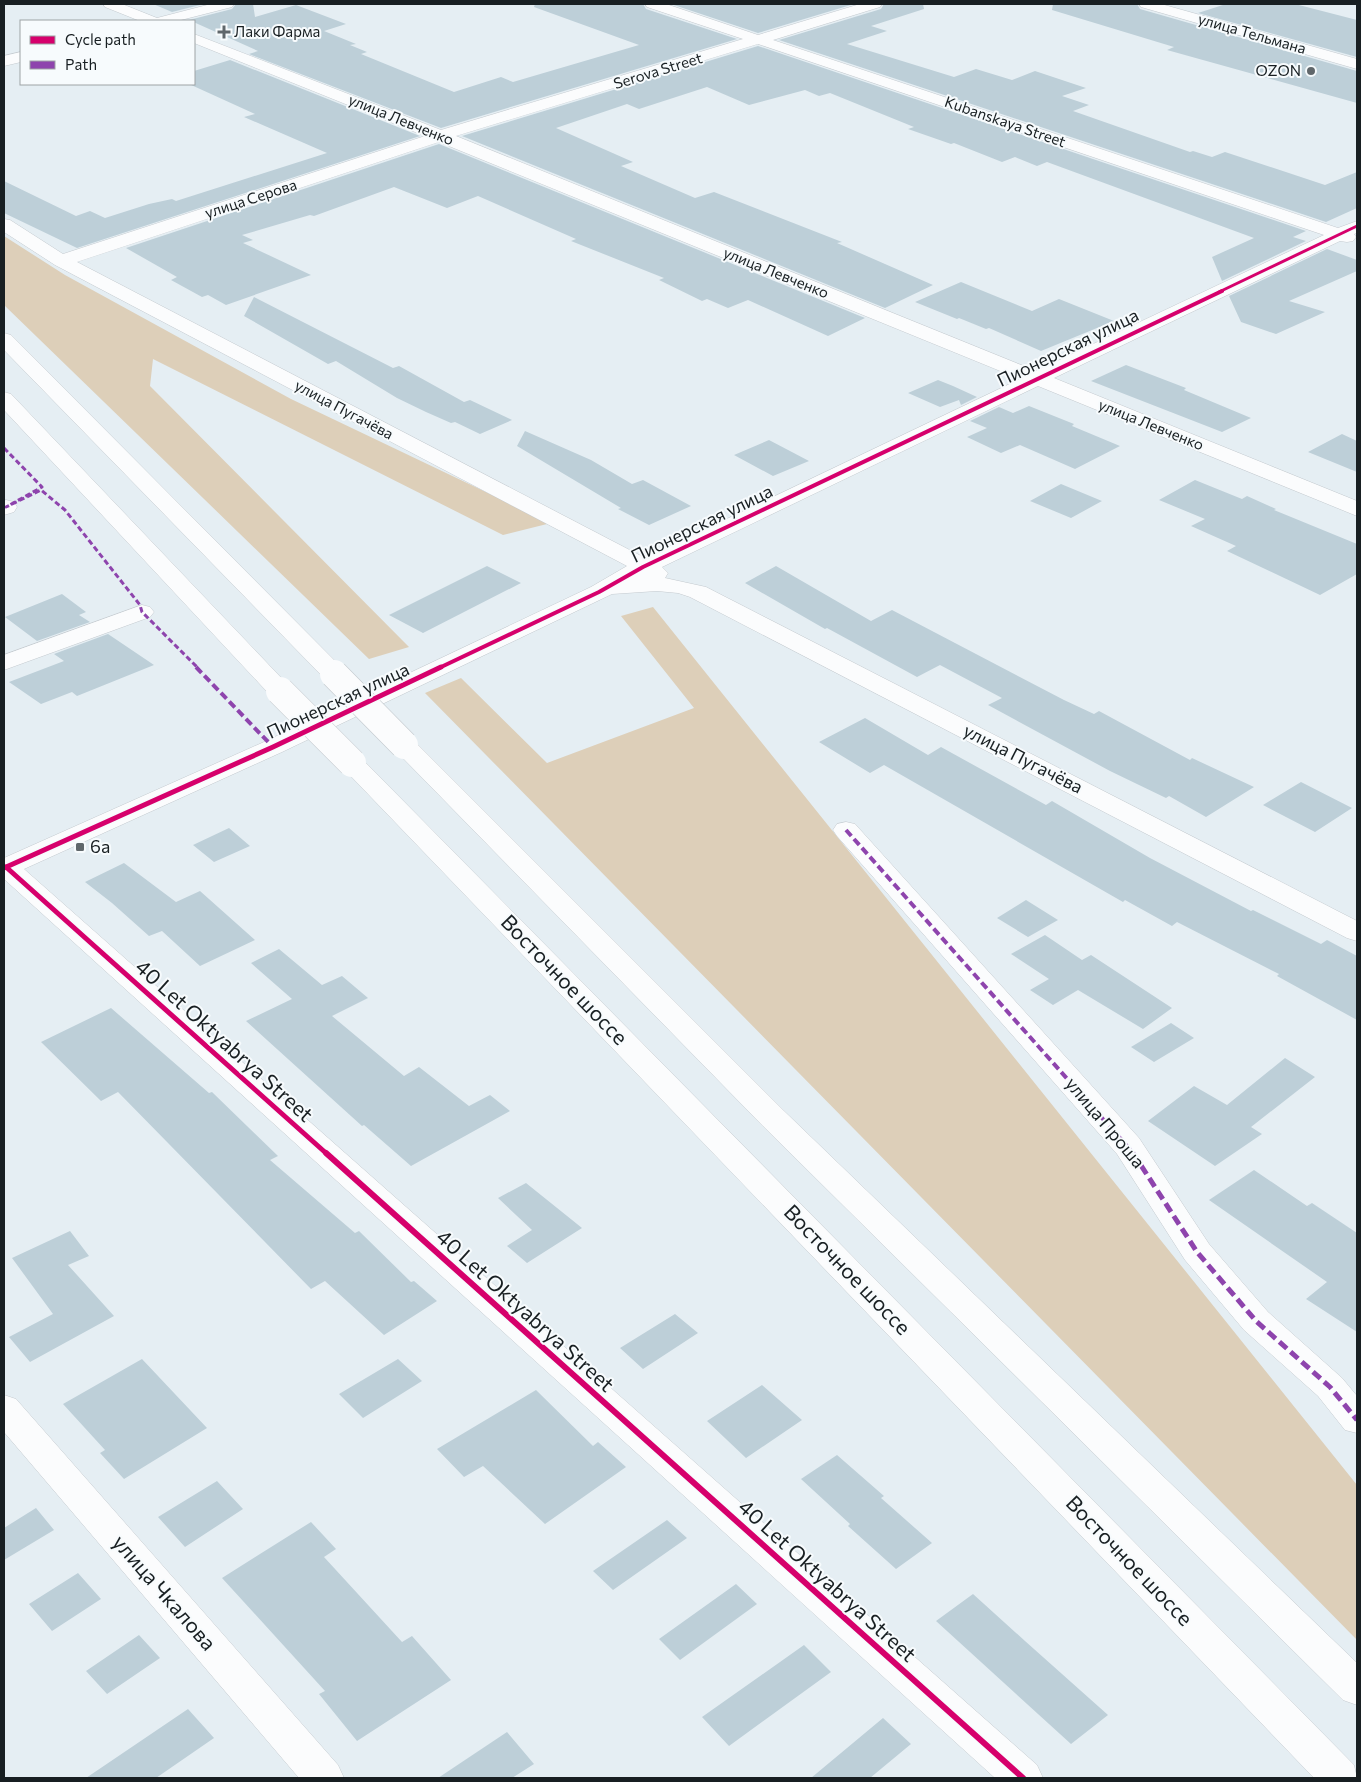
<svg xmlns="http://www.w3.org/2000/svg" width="1361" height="1782" font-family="Commissioner,sans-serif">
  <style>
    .green { fill: #ddcfb9 }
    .building { fill: #bdcfd8 }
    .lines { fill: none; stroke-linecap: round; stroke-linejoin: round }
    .minor-casing { stroke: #c4cacf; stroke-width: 1 }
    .highway-casing { stroke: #c4cacf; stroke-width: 1 }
    .minor { fill: #fbfcfd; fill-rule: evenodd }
    .highway { fill: #fbfcfd; fill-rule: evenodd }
    .highway-bridge-casing { stroke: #c4cacf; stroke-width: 29; stroke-linecap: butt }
    .highway-bridge { stroke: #fbfcfd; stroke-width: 28 }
    .quiet-far2 { stroke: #8e44ad; stroke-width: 3; stroke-dasharray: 5.5 3; stroke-linecap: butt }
    .quiet-far1 { stroke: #8e44ad; stroke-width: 4; stroke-dasharray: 8 4; stroke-linecap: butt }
    .quiet { stroke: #8e44ad; stroke-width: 5; stroke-dasharray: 10 5; stroke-linecap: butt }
    .cycleway-far3-casing { stroke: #f7fbfd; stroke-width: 5 }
    .cycleway-far2-casing { stroke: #f7fbfd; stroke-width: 6 }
    .cycleway-far1-casing { stroke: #f7fbfd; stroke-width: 8 }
    .cycleway-casing { stroke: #f7fbfd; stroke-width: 9 }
    .cycleway-far3 { stroke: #d6006c; stroke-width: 3 }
    .cycleway-far2 { stroke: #d6006c; stroke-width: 4 }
    .cycleway-far1 { stroke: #d6006c; stroke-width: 5 }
    .cycleway { stroke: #d6006c; stroke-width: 6 }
    .poi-dot { fill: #60676b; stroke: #f7fbfd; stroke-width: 2 }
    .labels { text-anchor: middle; stroke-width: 4; stroke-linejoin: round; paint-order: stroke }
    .far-poi-label { font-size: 15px; fill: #181f22; stroke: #f7fbfd; text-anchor: start }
    .far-street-label { font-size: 15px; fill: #181f22; stroke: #f7fbfd }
    .street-label { font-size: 18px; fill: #181f22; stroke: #f7fbfd }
    .poi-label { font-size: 18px; fill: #181f22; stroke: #f7fbfd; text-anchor: start }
    .near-street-label { font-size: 21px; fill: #181f22; stroke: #f7fbfd }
  </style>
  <rect width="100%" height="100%" fill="#e5eef3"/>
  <path class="green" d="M4 236 65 275 291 399 551 523 503 535 153 359 150 386 409 647 369 659 4 305Z
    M653 607 1357 1485V1640L425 693 461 678 547 763 694 708 621 616Z"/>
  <path class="building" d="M153 4H204L172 12Z
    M236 4H253L255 17 296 5 346 24 324 31 356 44 350 45 367 52 361 54 454 92 501 77 513 82 639 45 534 7 535 4H643L646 9 737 39 441 128 249 54 258 51 189 20 232 9Z
    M671 4H854L758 33Z
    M884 4H923L924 9 871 26 887 31 847 44 954 77 976 69 1012 80 1035 71 1086 88 1062 96 1089 105 1073 111 1190 152 1193 151 1212 157 1225 152 1325 185 1357 172V208L1326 222 779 40 881 9Z
    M1053 4H1137L1140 9 1357 71V103L1167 50 1174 47 1052 10Z
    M1226 4H1295L1357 20V57L1198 13Z
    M758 46 1306 231 1293 237 1306 241 1222 281 1212 257 1254 238 1047 162 1037 166 1015 157 1002 162 954 143 951 144 908 129 914 127 830 93 819 96 805 90 749 105 707 87 639 109 627 104 556 128 633 162 621 166 695 198 714 192 842 242 837 243 933 285 885 308 462 136Z
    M230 60 420 136 77 248 4 213V181L76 216 90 211 105 218 149 204 172 199 176 201 327 153 244 117 255 114 189 84H194V71Z
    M439 144 865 318 828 336 748 300 728 308 707 299 702 301 659 280 664 278 571 241 576 239 478 196 447 208 394 187 314 216 310 215 242 235 253 240 243 243 311 275 226 305 208 295 202 297 171 280 177 277 126 248Z
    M1327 249 1357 260V271L1289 301 1325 312 1276 334 1241 322 1229 296Z
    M961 282 1032 311 1059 299 1114 321 1041 351 989 328 986 329 959 318 957 319 915 302Z
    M254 297 393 368 399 366 464 402 470 400 512 420 480 434 455 422 451 423 426 412 397 398 336 361 328 364 244 316Z
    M1126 365 1186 388 1184 390 1251 418 1222 432 1091 381Z
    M938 380 953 386 977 397 961 405 959 400 940 407 908 393Z
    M1029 406 1074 424 1072 426 1120 446 1075 469 1020 445 1001 453 967 437 987 428 970 421 999 407 1013 413Z
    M525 431 591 460 632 484 643 480 691 506 649 525 618 509 621 508 517 446Z
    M1342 434 1357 441V472L1308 452Z
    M769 440 809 461 773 476 734 455Z
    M1195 480 1242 499 1247 496 1276 509 1274 510 1357 544V574L1320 595 1227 551 1236 546 1191 526 1205 519 1159 500Z
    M1061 484 1102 501 1071 518 1030 501Z
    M487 566 521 583 423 633 389 615Z
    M776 566 871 621 892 610 1064 700 1094 714 1099 711 1190 760 1192 758 1254 787 1206 817 1169 796 1166 798 1110 771 988 705 1002 698 940 665 917 677 827 628 825 629 745 583Z
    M62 594 86 612 79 615 90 622 37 641 5 617Z
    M108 634 154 665 77 696 72 692 41 704 9 682 64 661 54 654Z
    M865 718 928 755 941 747 1046 805 1052 801 1150 858 1251 911 1253 910 1321 944 1327 940 1357 956V1020L1277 976 1279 974 1177 922 1172 926 1125 900 1123 902 884 765 870 773 819 742Z
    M1301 782 1352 808 1315 832 1263 805Z
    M229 828 250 846 214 862 193 845Z
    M124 863 176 902 200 891 255 940 200 966 162 931 149 936 112 903 85 882Z
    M1026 900 1058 920 1028 937 997 918Z
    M1045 935 1082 960 1091 955 1172 1008 1143 1029 1078 990 1053 1005 1030 990 1049 979 1011 954Z
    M279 949 322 985 342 976 368 998 332 1016 404 1076 419 1067 469 1106 490 1095 510 1111 411 1166 364 1125 362 1126 246 1021 292 999 251 963Z
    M111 1008 209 1093 212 1092 278 1156 270 1160 355 1233 359 1231 411 1282 414 1281 437 1301 384 1335 325 1281 311 1289 118 1092 101 1101 41 1042Z
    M1171 1023 1194 1038 1154 1062 1131 1047Z
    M1285 1058 1315 1077 1251 1127 1262 1134 1215 1166 1148 1121 1194 1086 1227 1105Z
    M1254 1170 1307 1206 1312 1203 1357 1233V1332L1306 1299 1327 1282 1209 1200Z
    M526 1183 582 1228 527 1263 507 1246 532 1230 498 1198Z
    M70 1231 89 1256 68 1265 114 1316 30 1362 9 1337 53 1314 12 1258Z
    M675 1314 698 1333 643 1369 620 1348Z
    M142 1359 207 1428 124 1479 100 1453 105 1450 63 1404Z
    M398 1359 422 1381 363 1418 339 1394Z
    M762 1385 802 1420 746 1458 707 1421Z
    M536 1390 593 1446 598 1442 626 1467 545 1524 483 1466 464 1477 437 1449Z
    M837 1455 884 1496 881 1498 932 1543 896 1569 848 1526 850 1524 801 1479Z
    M217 1481 243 1509 185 1547 158 1517Z
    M36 1508 54 1530 4 1560V1528Z
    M667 1520 687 1538 613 1590 593 1571Z
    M311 1522 336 1549 324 1557 402 1642 412 1636 451 1680 357 1741 319 1694 325 1691 222 1578Z
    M78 1573 101 1599 52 1631 29 1604Z
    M736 1584 757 1604 680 1660 659 1639Z
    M973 1594 1025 1641 1108 1715 1071 1744 936 1621Z
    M139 1635 160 1658 107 1694 86 1671Z
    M804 1645 831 1672 729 1746 702 1717Z
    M188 1709 214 1738 156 1778H86Z
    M883 1718 911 1744 870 1778H811Z
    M507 1732 534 1764 512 1778H438Z"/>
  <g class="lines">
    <g class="minor-casing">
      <path id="minor" d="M103 4H122L157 18 211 4H234L232 7 177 21H140L105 7Z
        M645 4H666L758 35 860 4H882L880 7 773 40 1338 228 1357 221V233L1354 234 1356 237 1353 241 1347 242 1340 241 1054 378 1357 501V516L1038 386 662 567 668 573 665 578 706 587 1357 921V941L1347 938 690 597 678 593 657 591 612 594 282 752 24 869 1037 1765 1043 1778H995L4 879V858L264 742 591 587 627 566 55 265 4 232V219L10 220 63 254 425 136 194 43V34L441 130 743 39 647 7ZM758 44 1324 235 1036 371 456 136ZM439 142 1020 379 645 558 77 262Z
        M1139 4H1161L1357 59V69L1141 7Z
        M21 52V62L4 66V56Z
        M6 500 14 502 17 507 14 512 4 515V501Z
        M142 605 150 607 154 612 150 617 4 670V655Z
        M846 822 855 824 1139 1138 1209 1244 1268 1312 1342 1378 1357 1396V1433L1345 1430 1318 1396 1244 1330 1185 1260 1117 1154 837 836 833 830 837 824Z
        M4 1395 16 1399 338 1765 344 1778H299L4 1432Z"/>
    </g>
    <g class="highway-casing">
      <path id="highway" d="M4 333 11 335 343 669 346 674 343 679 334 681 325 679 4 350Z
        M4 392 11 394 289 686 292 691 289 696 280 698 271 696 4 410Z
        M404 737 413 740 783 1110 1357 1663V1705L1343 1700 761 1124 395 750 391 745 395 740Z
        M352 755 361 758 1354 1765 1357 1778H1314L343 768 339 763 343 758Z"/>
    </g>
    <use href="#minor" class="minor"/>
    <use href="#highway" class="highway"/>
    <g class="highway-bridge-casing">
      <path id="highway-bridge" d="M334 674 404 745
        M280 691 352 763"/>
    </g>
    <use href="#highway-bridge" class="highway-bridge"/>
    <path class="quiet-far2" d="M4 448 42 487 6 507 41 490 65 510 140 605 142 612 198 668"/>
    <path class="quiet-far1" d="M196 667 273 747
      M846 830 1134 1154"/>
    <path class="quiet" d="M1133 1153 1197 1252 1256 1321 1330 1387 1357 1420"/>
    <g class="cycleway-far3-casing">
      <path id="cycleway-far3" d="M1219 292 1357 226"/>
    </g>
    <g class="cycleway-far2-casing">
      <path id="cycleway-far2" d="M439 668 599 592 643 567 1222 291"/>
    </g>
    <g class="cycleway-far1-casing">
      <path id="cycleway-far1" d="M6 867 327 1154
        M4 868 273 747 441 667"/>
    </g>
    <g class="cycleway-casing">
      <path id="cycleway" d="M326 1153 1023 1778"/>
    </g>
    <use href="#cycleway-far3" class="cycleway-far3"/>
    <use href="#cycleway-far2" class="cycleway-far2"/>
    <use href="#cycleway-far1" class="cycleway-far1"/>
    <use href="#cycleway" class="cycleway"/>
  </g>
  <g class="poi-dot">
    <path d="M221.5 24.5h5v5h5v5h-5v5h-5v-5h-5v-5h5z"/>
    <circle cx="1311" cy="71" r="5"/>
    <rect x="75" y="842" width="10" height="10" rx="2.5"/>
  </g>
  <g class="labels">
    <g class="far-poi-label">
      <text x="234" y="37">Лаки Фарма</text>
      <text x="1301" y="76" text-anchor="end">OZON</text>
    </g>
    <g class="far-street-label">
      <text transform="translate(1252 34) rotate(16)" y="5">улица Тельмана</text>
      <text transform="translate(658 71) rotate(-17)" y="5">Serova Street</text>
      <text transform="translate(401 120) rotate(22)" y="5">улица Левченко</text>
      <text transform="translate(1005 122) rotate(19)" y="5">Kubanskaya Street</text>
      <text transform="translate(251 199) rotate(-18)" y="5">улица Серова</text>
      <text transform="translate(776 273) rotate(22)" y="5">улица Левченко</text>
      <text transform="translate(344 410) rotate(28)" y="5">улица Пугачёва</text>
      <text transform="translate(1151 425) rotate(22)" y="5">улица Левченко</text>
    </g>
    <g class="street-label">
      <text transform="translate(1068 348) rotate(-26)" y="6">Пионерская улица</text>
      <text transform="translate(702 524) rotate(-26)" y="6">Пионерская улица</text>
      <text transform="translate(338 701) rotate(-25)" y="6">Пионерская улица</text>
      <text transform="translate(1023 759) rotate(27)" y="6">улица Пугачёва</text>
      <text transform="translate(1105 1123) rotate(50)" y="6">улица Проша</text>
    </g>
    <g class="poi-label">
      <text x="90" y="853">6а</text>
    </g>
    <g class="near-street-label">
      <text transform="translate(564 980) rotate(46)" y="7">Восточное шоссе</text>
      <text transform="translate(224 1041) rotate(42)" y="7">40 Let Oktyabrya Street</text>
      <text transform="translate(847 1270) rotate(46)" y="7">Восточное шоссе</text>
      <text transform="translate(525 1311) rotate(42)" y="7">40 Let Oktyabrya Street</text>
      <text transform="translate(1129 1561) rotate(46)" y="7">Восточное шоссе</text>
      <text transform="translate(827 1581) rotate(42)" y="7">40 Let Oktyabrya Street</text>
      <text transform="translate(164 1593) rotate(49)" y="7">улица Чкалова</text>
    </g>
  </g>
  <rect width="1361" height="1782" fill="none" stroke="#181f22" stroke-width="10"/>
  <rect x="20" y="20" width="175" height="65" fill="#f7fbfd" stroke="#9ea3a5"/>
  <rect x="30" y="36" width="25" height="8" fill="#d6006c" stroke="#9ea3a5"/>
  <text x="65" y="45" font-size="15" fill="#181f22">Cycle path</text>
  <rect x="30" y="61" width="25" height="8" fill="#8e44ad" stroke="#9ea3a5"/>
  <text x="65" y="70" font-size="15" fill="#181f22">Path</text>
</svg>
